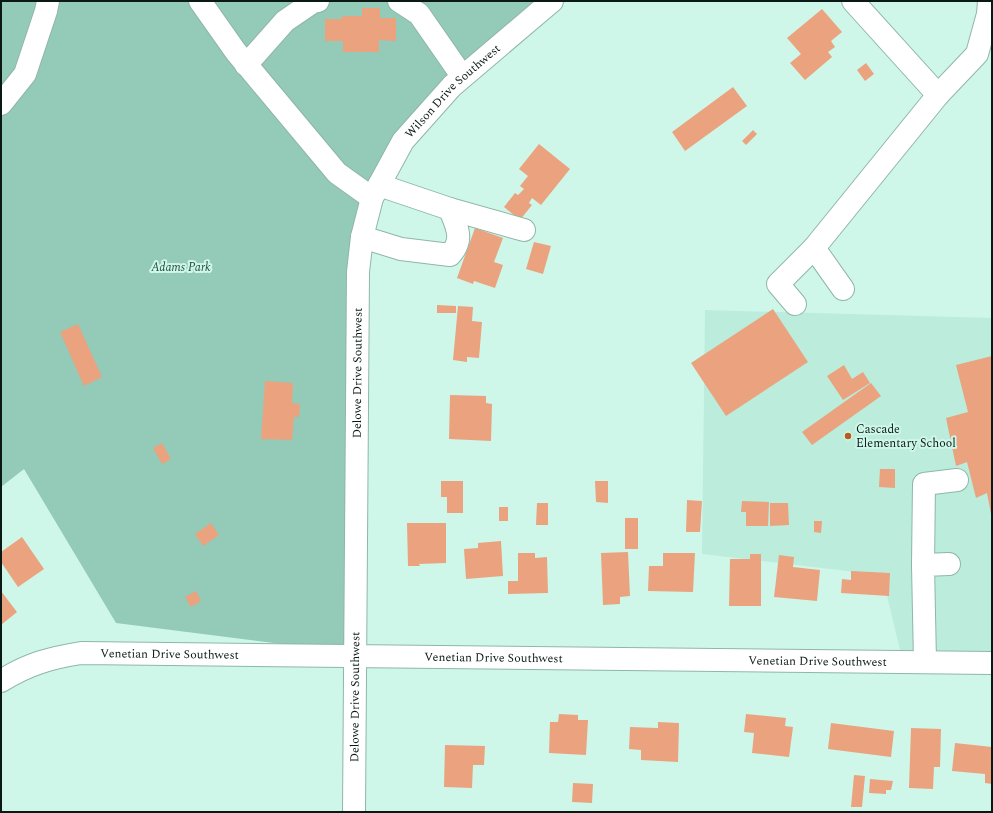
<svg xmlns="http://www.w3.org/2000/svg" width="993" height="813" font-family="Spectral,serif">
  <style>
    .built { fill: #bbecdc }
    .green { fill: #93cab8 }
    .building { fill: #eaa37e }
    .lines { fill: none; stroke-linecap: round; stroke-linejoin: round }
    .minor-casing { stroke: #8fb6a9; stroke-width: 24 }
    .minor { stroke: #fff; stroke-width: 22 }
    .poi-dot { fill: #bb5a1a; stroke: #cff7e9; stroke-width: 1.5 }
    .labels { text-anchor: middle; stroke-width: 4; stroke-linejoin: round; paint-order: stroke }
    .street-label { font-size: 12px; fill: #0a1915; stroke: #cff7e9 }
    .park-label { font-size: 12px; font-style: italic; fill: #224c40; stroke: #cff7e9 }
    .poi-label { font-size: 12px; fill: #0a1915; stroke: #cff7e9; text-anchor: start }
  </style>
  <rect width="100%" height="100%" fill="#cff7e9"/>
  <path class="built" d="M705 310 992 318V671H905L882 575 702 554Z"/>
  <path class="green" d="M1 1H545L411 133 363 203 345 652 116 623 24 469 1 487Z"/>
  <path class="building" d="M362 8H380V18H396V41L379 40V52H343V41H325V19H342V16H362Z
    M822 9 842 32 831 41 835 47 828 52 832 57 805 80 790 63 801 54 787 38Z
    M866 63 874 74 865 81 857 70Z
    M733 87 747 106 685 151 672 132Z
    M753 130 757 134 746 145 742 141Z
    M539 144 570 169 541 205 532 198 529 203 532 205 520 220 504 207 515 193 518 195 524 189 520 186 528 176 519 169Z
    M475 228 503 238 494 262 503 265 495 288 474 281 473 284 457 278Z
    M534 242 551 246 543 274 526 269Z
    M437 305 456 306V313H437Z
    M458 306 473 307 472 321 482 322 479 358 467 357V362L453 360Z
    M773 309 808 362 726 416 691 363Z
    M78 324 102 377 84 386 60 332Z
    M992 356V514H991L987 493 976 498 967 462 956 466 946 418 968 412 956 365Z
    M844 365 852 379 863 372 870 383 843 400 827 376Z
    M265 381 293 383 292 403 300 404 299 417H294L292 440 261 439Z
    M871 383 881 396 812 445 802 432Z
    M450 395 486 396V403L492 404 491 441 449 439Z
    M162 443 171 459 162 464 153 448Z
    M880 469H895V488L879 487Z
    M441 481H463V513H447V497H441Z
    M595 481H608V503L596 502Z
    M687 500 702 501 700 532H686Z
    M742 501 769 502 768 526H746V512H741Z
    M537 503H548V525H536Z
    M770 503H788L789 525 770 526Z
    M499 507H508V521H499Z
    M625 518H638V549H625Z
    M814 521H822L821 533 814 532Z
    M211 523 219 535 203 546 195 534Z
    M407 523H446V563L419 564 420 566H408Z
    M22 537 44 569 18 587 1 562V552Z
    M501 541 503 576 466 579 464 549 478 548V543Z
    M628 552 630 596 620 597V604L603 605 601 553Z
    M518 553H535V558L547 557 548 593 508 594V581H518Z
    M663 553H695L693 592 648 591 649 566H663Z
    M750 554H761V606H729L730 559H750Z
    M779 555 794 557 793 567 820 570 817 601 774 597Z
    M851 571 890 573 889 596 841 593 842 579 851 580Z
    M1 591 17 612 1 625Z
    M196 591 201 601 191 607 185 597Z
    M559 714 578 715V720H588L586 755 549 753 550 722H558Z
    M746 714 786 718 785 726 793 727 789 757 752 753 754 733 744 732Z
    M658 722 679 723 678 762 641 760V750L629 749 630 727 658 728Z
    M831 723 894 731 891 757 828 749Z
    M911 728 941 729 940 767H934L933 789 909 788Z
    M955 743 992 747V784L985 783V774L952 771Z
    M445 745 485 746 484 765H473L472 788 444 787Z
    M854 775 865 776 862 807H851Z
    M870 779 893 781 891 790H886V794L869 793Z
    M573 783 593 784 592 803 572 802Z"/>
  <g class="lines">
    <g class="minor-casing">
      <g id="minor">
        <path d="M200 1 236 52 337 173 372 198"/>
        <path d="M399 1 419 14 462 76"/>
        <path d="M246 65 285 21 313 2 318 1"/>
        <path d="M938 95 977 54 988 14 989 1"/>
        <path d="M1 104 25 74 46 11 48 1"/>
        <path d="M379 185 450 209 524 230"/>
        <path d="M362 237 401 249 450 255C465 239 456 226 450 209"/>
        <path d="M814 248 843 289"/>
        <path d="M795 304 778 284 814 248 938 95 853 1"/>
        <path d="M923 565 924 484 957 480"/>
        <path d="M925 662 923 565 949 564"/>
        <path id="s1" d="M1 681C28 664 50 658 81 653L992 663"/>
        <path id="s2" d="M354 812 358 272 362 237 372 198 403 141 452 86 552 1"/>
      </g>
    </g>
    <use href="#minor" class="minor"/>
  </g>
  <circle class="poi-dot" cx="848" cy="436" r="4"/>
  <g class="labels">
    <g class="street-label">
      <text dy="4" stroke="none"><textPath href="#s2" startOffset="751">Wilson Drive Southwest</textPath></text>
      <text dy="4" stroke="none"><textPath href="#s2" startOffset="439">Delowe Drive Southwest</textPath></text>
      <text dy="4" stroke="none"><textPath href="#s1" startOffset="174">Venetian Drive Southwest</textPath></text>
      <text dy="4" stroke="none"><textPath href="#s1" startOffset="498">Venetian Drive Southwest</textPath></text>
      <text dy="4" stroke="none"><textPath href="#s1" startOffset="822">Venetian Drive Southwest</textPath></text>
      <text dy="4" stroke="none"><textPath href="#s2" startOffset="115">Delowe Drive Southwest</textPath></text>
    </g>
    <g class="park-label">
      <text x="181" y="271">Adams Park</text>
    </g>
    <g class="poi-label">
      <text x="856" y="433">Cascade<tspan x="856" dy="14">Elementary School</tspan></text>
    </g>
  </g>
  <rect width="993" height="813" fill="none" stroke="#0a1915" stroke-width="4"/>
</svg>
